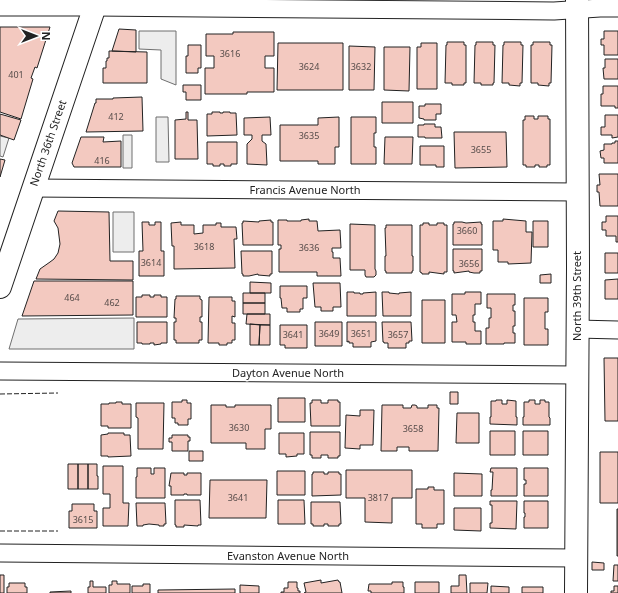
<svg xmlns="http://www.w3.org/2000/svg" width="618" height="593" font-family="'Noto Sans',sans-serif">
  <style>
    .green { fill: #eee; stroke: #6f6f6f }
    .parking { fill: #ededed; stroke: #6f6f6f }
    .building { fill: #f3c9c0; stroke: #222 }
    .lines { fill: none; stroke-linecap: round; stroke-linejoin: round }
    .minor-casing { stroke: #222; stroke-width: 19 }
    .major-casing { stroke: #222; stroke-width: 24 }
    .minor { stroke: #fff; stroke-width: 17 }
    .major { stroke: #fff; stroke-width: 22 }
    .fence { stroke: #222; stroke-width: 1; stroke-dasharray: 5 2; stroke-linecap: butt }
    .labels { text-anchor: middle; stroke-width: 3; stroke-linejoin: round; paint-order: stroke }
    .number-label { font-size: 9px; fill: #564c4a }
    .street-label { font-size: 11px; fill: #222; stroke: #fff }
  </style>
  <rect width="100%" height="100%" fill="#fff"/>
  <path class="green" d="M0 136 9 138 3 157 0 156Z"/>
  <path class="parking" d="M139 31H176V85L161 79V50L139 49Z
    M156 117H168L169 162H156Z
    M123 135H132V168H123Z
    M113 212H134V252H113Z
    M134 318V349H9L18 319Z"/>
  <path class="building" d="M0 27H50L37 68 35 67 31 78 33 79 21 119 0 112Z
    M119 29 136 30V52L112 51Z
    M604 31H618V55H604V45H601V39H604Z
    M233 32H274V56H265V68H274V92H247V94H205V68H214V56H206V34H233Z
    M447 42H464V45H466V83H464V85H452V83H445L446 45H447Z
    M476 42H493V45H495L494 83H493V85H481V83H474L475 45H476Z
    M504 42H521V45H523L522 83H520V86L509 85V83H502L503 45H504Z
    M533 42H550V45H552L551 83H549V86L538 85V83H531V45H533Z
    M278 43H343V90H277Z
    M421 43H437V89H417V47H421Z
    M188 45H201V68H198V73H186V56H188Z
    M349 46 375 47 374 90H349Z
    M384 47H410L409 91 384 90Z
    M109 51 147 52V83H103V68H106V61H107V58H109Z
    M605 59H618V79H604L603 68H605Z
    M183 85H201V100H186V92H183Z
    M603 86H618V108H615V106H601V94H603Z
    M142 97 143 131 86 132 95 103H96V99H113V98Z
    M382 102H413V123H382Z
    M425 104H441V114H436V120H424V119L419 118V106H425Z
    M186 112H188V120H197L198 159H175V120L186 119Z
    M212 112H220V113H223V112H230V113H236L237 135 207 136V114H212Z
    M0 114 21 120 14 140 0 135Z
    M605 115H618V137L612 138V135H601V127H605Z
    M525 116H534V119H538V116H548V119H550V165H547V167H539V165H535V167H526V165H523V120H525Z
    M270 117 271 135H262V141L266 144 267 165 247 164V144L252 139V135H244V118Z
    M339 117V147H335V164H318V161H280V125H318V118Z
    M351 117H376V133H374V147H376V164H351Z
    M424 124H435V127H441L442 138H425V137H418V125H424Z
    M454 132H506L507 167 455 168Z
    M81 137H104L103 142 121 141V167H74L72 163Z
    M385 137H413L412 164H384Z
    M615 141H618V163H604V158H601L600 151 604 150V144H612V143H615Z
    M207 142H237V164H231V166H224V164H220V166H213V164H207Z
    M420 146H444V167H436V165H420Z
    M0 159 5 160 0 177Z
    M599 174H618V206H600L599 192H597V185H600Z
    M58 211 109 212 110 261H133V280L36 279 40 269 50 262 54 259 58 253 60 244 58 228 54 221Z
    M606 216H618V242H616V236H606V230H602V222H606Z
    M309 219V221H317L318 231 340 230 341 248H332V252H333V258H340L341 276H317V272H279V249H281V245H278V220H287V221H301V220Z
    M503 219 526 221V232H532L531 263 508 264V262H498V250H493V221H503Z
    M271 220V222H273V245H243L242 223H243V221L259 222V221Z
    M533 221H548V247H533Z
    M142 222H149V225H155V222H161V251H164V276H139V251H143Z
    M181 222V225H194V234L203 233V225H216V223H221V227H236L237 239H234L235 268 174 269V246H172L171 223Z
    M454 222H462L466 223 481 222V224H482V245H453V224H454Z
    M423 223H429V225H437V223H444V225H447V272H444V274L429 272V274H422V273L420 272V225H423Z
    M350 224 375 225V269L376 271V275L374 277H366L365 275V270H350Z
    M386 225H412V256H413V271H412V273H386V271H385V256H386L385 228H386Z
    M453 249H482V271H480V273H474L469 272V271L454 273V271H453Z
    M241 251H272V274H270V276L258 275V274L249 276H243V274H242Z
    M605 253H618V273H605Z
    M551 274V283H540V275Z
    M618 279V299H605V280Z
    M34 281H133V315L22 316Z
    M250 282 271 283V293H250Z
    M313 283H340L341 307H333V311H321V307H315Z
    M280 286H307V298H303V309H300V312H287V308H282L281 298H280Z
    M347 292H354V293H360V294H363V293L376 292V316H347Z
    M382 292H389V293L399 294V293L411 292V316H383Z
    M465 292H481V304H475V315H473V322H475V331H481V344H466V342H452V322H457L456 315H452V294H465Z
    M243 293H265V303H243Z
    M487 294H515V305H513V311H515V326H513V333H515V343H504V344H486V328H489V318H491V308H487Z
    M142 295H150V297H154V295H161V297H167V317H136V297H142Z
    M176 296H200V299L202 300V317H200V322H202V340H199V343H176V340H174V322H176V318H174L175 299H176Z
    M209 297H232V301H235V317L232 316V323H235V340H232V343H227V345H219V343H208Z
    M524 298H548V312H545V329H548V345H524Z
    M422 300H445V343H422Z
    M243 303H265V314H243Z
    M247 314H270V325L246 324Z
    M137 322H167V343H161V344L154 345V343H150V344H142V343H137Z
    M315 322H342V346H315Z
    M347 322H376V341L371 342V347H353V343H349V341L347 342Z
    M382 322H411L412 341H409V343H406V348H388V343H384V342H383Z
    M250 324 260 325 259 345H250Z
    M260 325H270V345H259Z
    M280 325H307V348H285V345H280Z
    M604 358H618V421H605Z
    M450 392H458V404H450Z
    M278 398H305V422H278Z
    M182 400H187V403H191V419H188V425H178V423H175V418H172V402H182Z
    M312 400H321V403H328V400H338V402H340V426H311L310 403H312Z
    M496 400H502V404H507V400L516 401V417H517V425L490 424V417H491V401H496Z
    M529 400H535V404H540V400H545V402H549V417L550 418V425H523V417H524V402H529Z
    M116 402H122V404H131V428H108V426H101V404H109V403H116Z
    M136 403H164L163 449H138V418L136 417Z
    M211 405H226V407H235V405H271V429H265V449H246V443H211Z
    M382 405H403V408H411L412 405H415L417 406V408H428V405H437V408H439L438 451H409V447H397V451H381Z
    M360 410H374L373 445H360V449L345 448 346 415 360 416Z
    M457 413H479V443H456Z
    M490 431H515V455H490Z
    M523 431H548V455H523Z
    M310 432H340V456H338V458H328V455H321V458H312V455H310Z
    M108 433H124V435H130L131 456 108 457V456H101V435L108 434Z
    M279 433H304V454H297V456L286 457V454H279Z
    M172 435H188V437H190V441H188V451H172V442H169V438H172Z
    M189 451H203V461H189Z
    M600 452H618V503H600Z
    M68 464H78V489H68Z
    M78 464H88V489H78Z
    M88 464H97V476H98V489H88Z
    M103 466H123V503H129L128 526H103V508H110V494H103Z
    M137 468H151V474H154V468H165V498H136V477H137Z
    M491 468H517V496H491V490H492L493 472H490Z
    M524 468H548V496H524V484H526V480H524Z
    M346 470H412V498H392V523L365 522V498H346Z
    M277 471H305V495H277Z
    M313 472H324V474H328V472H339V474H341V495L312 496V474H313Z
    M171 473H184V475H187V473H201V495H187V494H184V495H171V486H169Z
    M454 473 482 474V496H454Z
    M210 480H267L266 518H209Z
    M428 487H434V490H444V524H437V528H422V524H416V489H428Z
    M175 500H200L201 525H198V526L184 525V527H176V525H175Z
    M278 500H304L305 524H278Z
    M490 501H517L516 529 490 528V523H492V505H490Z
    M524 501H548V528H524V517H525V513H524Z
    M311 502H340L341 524H339V526H328V524H324V526H313V524H311Z
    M136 503H165L166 524H164V526H159V525L149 524 143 525V526H137Z
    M72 504H94V511H97V528H69V511H72Z
    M454 508H481V531L454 530Z
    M617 509H618V556H617Z
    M592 562 604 563V570H592Z
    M614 565H618V581H613Z
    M0 575H4V593H0Z
    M459 575H466L467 593H451V586H459Z
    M321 580V583L338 580 339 582H340L342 593H304L306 592 304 583Z
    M90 581H93V587H106V593H88V587H90Z
    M112 581H117V584H130V593H109V585H112Z
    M288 582H297V588H298V591H300V593H281V592H284V588H288Z
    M392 582H403V587H404V593H371V591H368L369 584H392Z
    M415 582H439V593H415Z
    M9 583H25V587H27V593H7V587H9Z
    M470 583H488L487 593H470Z
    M143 584H150V593H132V586H143Z
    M240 585 259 586V593H240Z
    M491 586 509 587V593H491Z
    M614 586H618V593H611V591H614Z
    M522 587H543V593H522Z
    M235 589V593H158V590Z
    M71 591V593H50V592Z"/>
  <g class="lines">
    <g class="minor-casing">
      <path id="minor" d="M0 7H94L554 11 600 8H618
        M32 188 578 192
        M577 329 618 330
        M0 371 577 375
        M0 553 576 558"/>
    </g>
    <g class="major-casing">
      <path id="major" d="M0 287 97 0
        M576 593 578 267 577 0"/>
    </g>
    <use href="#minor" class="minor"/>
    <use href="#major" class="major"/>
    <path class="fence" d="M0 394 58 393
      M0 531H58"/>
  </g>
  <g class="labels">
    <g class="number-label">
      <text x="230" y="57">3616</text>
      <text x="309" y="70">3624</text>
      <text x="361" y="70">3632</text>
      <text x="16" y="78">401</text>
      <text x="116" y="120">412</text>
      <text x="309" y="139">3635</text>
      <text x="481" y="153">3655</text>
      <text x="102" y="164">416</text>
      <text x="467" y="234">3660</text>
      <text x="204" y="250">3618</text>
      <text x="309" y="251">3636</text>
      <text x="151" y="266">3614</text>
      <text x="469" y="267">3656</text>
      <text x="72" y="301">464</text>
      <text x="112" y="306">462</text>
      <text x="329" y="337">3649</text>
      <text x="361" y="337">3651</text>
      <text x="293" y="338">3641</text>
      <text x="398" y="338">3657</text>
      <text x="239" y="431">3630</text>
      <text x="413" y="432">3658</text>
      <text x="238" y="501">3641</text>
      <text x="378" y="501">3817</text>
      <text x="83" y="523">3615</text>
    </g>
    <g class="street-label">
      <text transform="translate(48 143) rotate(-71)" y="4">North 36th Street</text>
      <text x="305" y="194">Francis Avenue North</text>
      <text transform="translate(577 296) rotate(-90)" y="4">North 39th Street</text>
      <text x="288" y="377">Dayton Avenue North</text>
      <text x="288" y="560">Evanston Avenue North</text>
    </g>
  </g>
  <g transform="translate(36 36) rotate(90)" stroke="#ffffff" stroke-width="3" paint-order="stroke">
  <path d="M0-3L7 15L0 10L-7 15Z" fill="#222222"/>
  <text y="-6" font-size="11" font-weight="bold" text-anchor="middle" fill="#222222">N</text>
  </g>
</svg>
